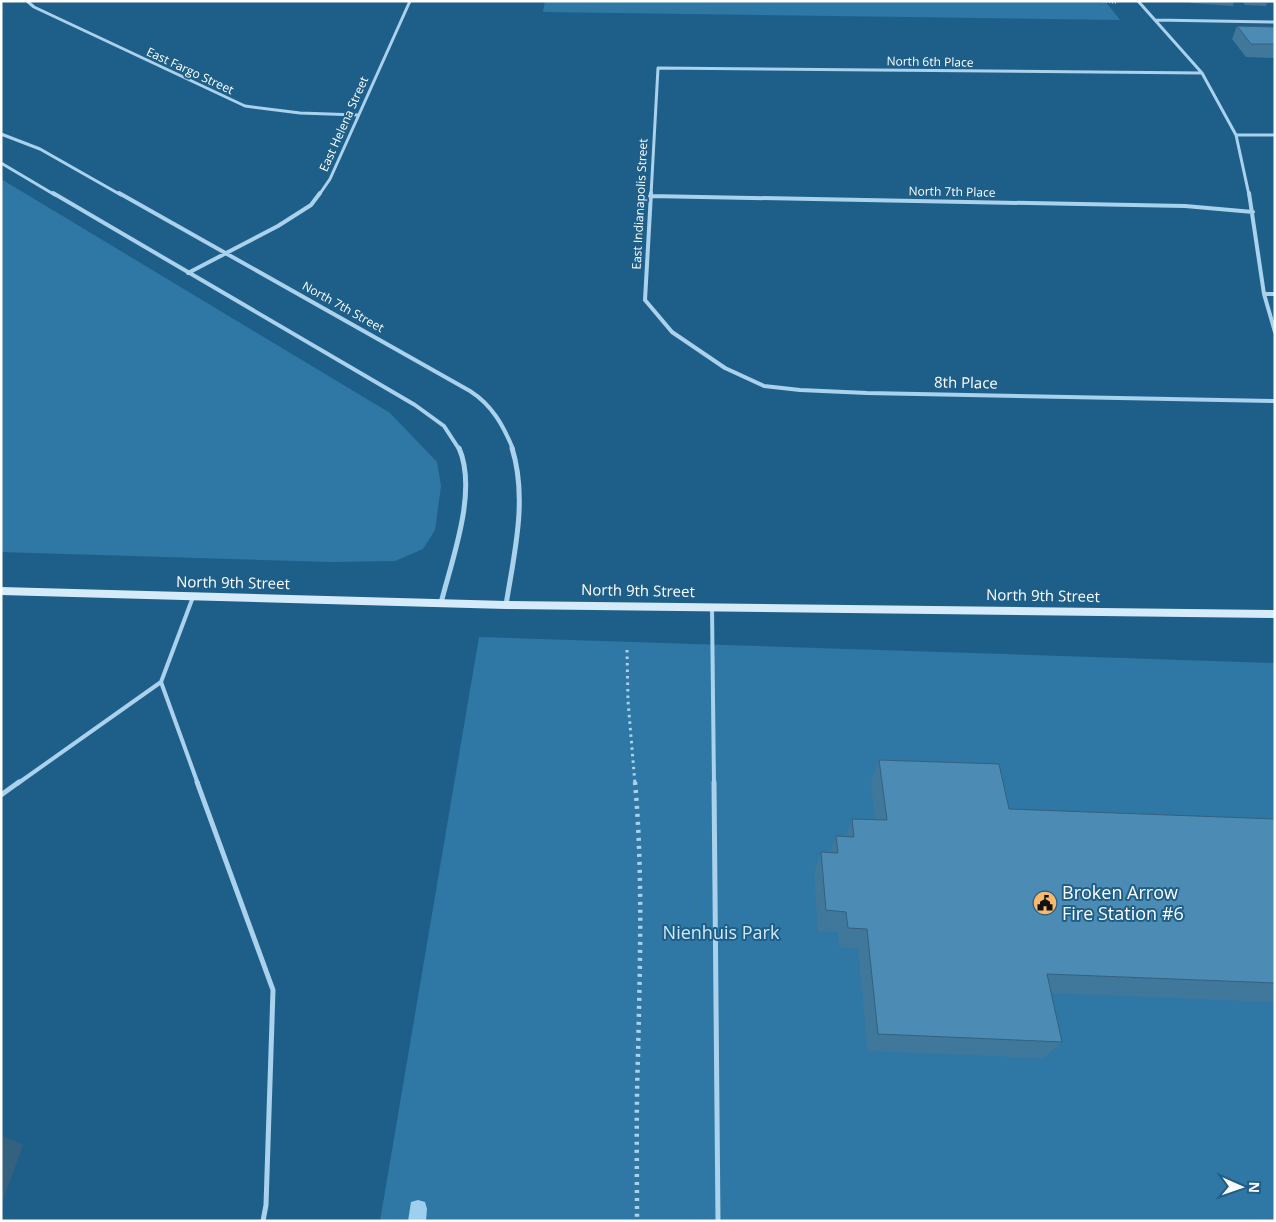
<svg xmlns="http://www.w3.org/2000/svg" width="1276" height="1222" font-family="'Open Sans',sans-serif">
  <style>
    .green { fill: #2f78a6 }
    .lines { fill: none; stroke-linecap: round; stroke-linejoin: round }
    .stream { fill: #9ed0ed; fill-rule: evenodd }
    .path-far2 { stroke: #aad2ec; stroke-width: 2; stroke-dasharray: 1 2; stroke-linecap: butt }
    .path-far1 { stroke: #aad2ec; stroke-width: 3; stroke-dasharray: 2.5 4; stroke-linecap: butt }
    .path { stroke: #aad2ec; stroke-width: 4.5; stroke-dasharray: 3 5; stroke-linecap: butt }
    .service-far1 { stroke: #aad2ec; stroke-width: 4 }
    .service { stroke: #aad2ec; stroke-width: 5 }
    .minor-far2 { stroke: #aad2ec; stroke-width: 3 }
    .minor-far1 { stroke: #aad2ec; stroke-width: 4 }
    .minor { stroke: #aad2ec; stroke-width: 5 }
    .secondary { fill: #d6ebf9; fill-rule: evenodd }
    .wall { fill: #40789b }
    .shaded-wall { fill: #34617e }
    .building { fill: #4b8bb4; stroke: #34617e }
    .labels { text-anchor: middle; stroke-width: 4; stroke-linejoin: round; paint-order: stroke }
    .far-street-label { font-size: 12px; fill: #fff; stroke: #1e5f8a }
    .street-label { font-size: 15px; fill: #fff; stroke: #1e5f8a }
    .near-poi-label { font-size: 18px; fill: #fff; stroke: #1e5f8a; text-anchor: start }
    .near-park-label { font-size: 18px; fill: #cfe9f9; stroke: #1e5f8a }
  </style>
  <rect width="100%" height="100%" fill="#1e5f8a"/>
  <path class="green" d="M545 1H1105L1120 20 543 12Z
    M1 179 390 413 437 462 441 486 435 530 423 549 395 561 331 562 1 552Z
    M479 637 1275 663V1221H380Z"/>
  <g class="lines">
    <path class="stream" d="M418 1200 425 1202 427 1209 426 1221H408L411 1202Z"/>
    <path class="path-far2" d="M1100 1 1117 3"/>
    <path class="path-far1" d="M627 650 628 701 635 784"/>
    <path class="path" d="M635 782C643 873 640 964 638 1055 636 1110 637 1166 637 1221"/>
    <path class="service-far1" d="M712 608 714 784
      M161 682 198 784
      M17 784 161 682 193 597"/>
    <path class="service" d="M197 782 273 990 266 1205 263 1221
      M714 782 718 1221
      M1 795 19 782"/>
    <path class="minor-far2" d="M27 1 34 7 245 106 300 113 358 115
      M1138 1 1202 73 1236 135 1249 195
      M1155 20 1275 22
      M1 134 40 149 121 195
      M1236 135H1275
      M1 163 55 195
      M319 195 330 179 410 1
      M651 195 658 68 1202 73"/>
    <path class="minor-far1" d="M53 193 415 405 444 426 459 449
      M119 193 470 391C492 405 503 425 513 449
      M651 193 645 300 672 332 725 368 764 386 800 390 867 393 1275 401
      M1249 193 1264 294 1275 332
      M650 196 1185 206 1253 212
      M188 273 278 226 311 205 320 193
      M1264 294H1275"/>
    <path class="minor" d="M441 603C452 559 478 491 459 448
      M506 605C514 554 528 499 512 448"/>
    <path class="secondary" d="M1 587 506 601 1275 610V618L506 609 1 595Z"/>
  </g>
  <path class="wall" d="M1190 1H1234L1233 6 1191 3Z
    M1242 1H1275V3H1267L1266 6 1245 5Z
    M1237 26 1275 27V58L1246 57 1232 39Z
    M879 760 1009 809 1275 819V1002L1051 993 1062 1042 1044 1058 868 1051 858 949 839 947 838 932 818 931 814 874 821 852 830 853 836 836 846 837 852 819 875 820 871 783Z"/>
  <path class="shaded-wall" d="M1 1135 23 1145 1 1206Z"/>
  <path class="building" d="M1237 26 1275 27V44H1251Z
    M879 760 999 764 1009 809 1275 819V983L1047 974 1062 1042 878 1034 867 929 848 928 846 912 826 910 821 852 838 853 836 836 854 837 852 819 887 820Z"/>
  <defs>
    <g id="civic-disc" transform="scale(1.25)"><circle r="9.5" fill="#fab96a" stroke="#1e5f8a"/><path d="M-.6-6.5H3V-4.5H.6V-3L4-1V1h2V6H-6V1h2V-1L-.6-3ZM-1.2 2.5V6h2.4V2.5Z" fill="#111"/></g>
  </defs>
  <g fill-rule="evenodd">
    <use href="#civic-disc" x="1045" y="903"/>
  </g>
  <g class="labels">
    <g class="far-street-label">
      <text transform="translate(930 62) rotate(1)" y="4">North 6th Place</text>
      <text transform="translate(190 71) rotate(25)" y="4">East Fargo Street</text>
      <text transform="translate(344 124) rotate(-66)" y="4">East Helena Street</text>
      <text transform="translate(952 192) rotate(1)" y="4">North 7th Place</text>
      <text transform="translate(640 204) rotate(-87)" y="4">East Indianapolis Street</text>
      <text transform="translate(343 307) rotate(29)" y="4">North 7th Street</text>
    </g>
    <g class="street-label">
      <text transform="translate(966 383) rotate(1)" y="5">8th Place</text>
      <text transform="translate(233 583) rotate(1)" y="5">North 9th Street</text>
      <text transform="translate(638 591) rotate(1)" y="5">North 9th Street</text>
      <text transform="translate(1043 596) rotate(1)" y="5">North 9th Street</text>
    </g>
    <g class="near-poi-label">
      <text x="1062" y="899">Broken Arrow<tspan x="1062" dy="21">Fire Station #6</tspan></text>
    </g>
    <g class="near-park-label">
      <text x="721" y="939">Nienhuis Park</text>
    </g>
  </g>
  <rect width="1276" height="1222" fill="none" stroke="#ffffff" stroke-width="5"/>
  <g transform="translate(1241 1187) rotate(92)" stroke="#1e5f8a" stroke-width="4" paint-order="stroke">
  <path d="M0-4L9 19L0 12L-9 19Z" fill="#ffffff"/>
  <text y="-8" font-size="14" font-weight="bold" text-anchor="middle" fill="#ffffff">N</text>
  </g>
</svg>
